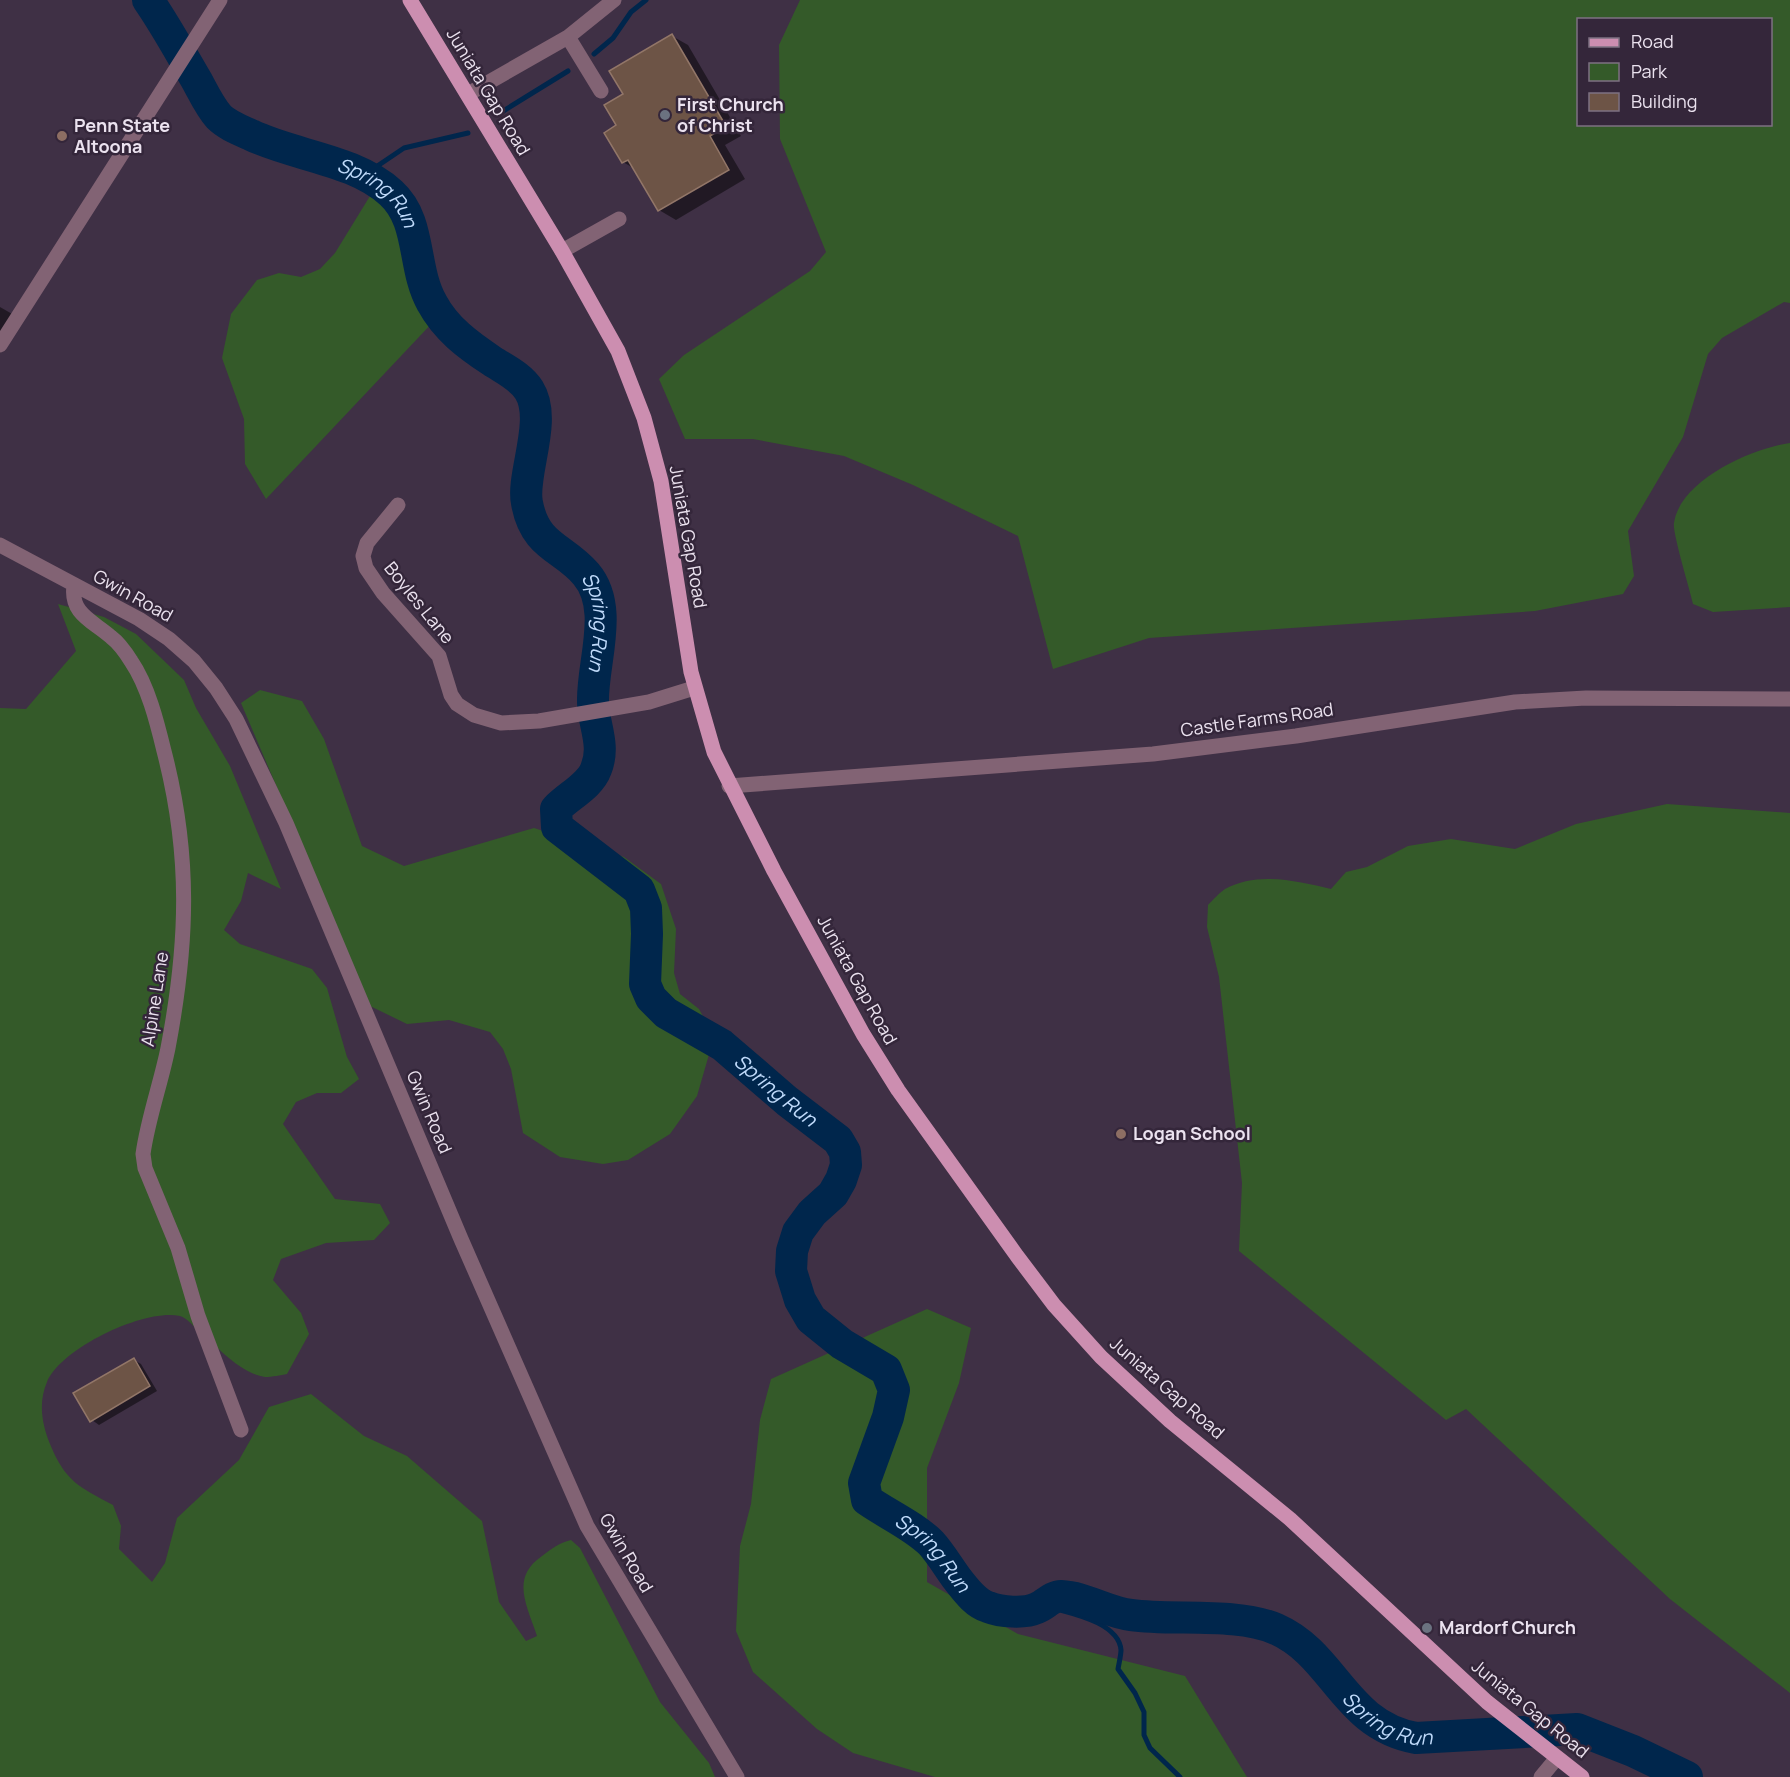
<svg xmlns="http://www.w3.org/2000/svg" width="1790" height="1777" font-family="Manrope,sans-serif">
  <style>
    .green { fill: #345a29; fill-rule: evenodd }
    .shadow { fill: #0007 }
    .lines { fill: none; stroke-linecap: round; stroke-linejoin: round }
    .stream { stroke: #00264c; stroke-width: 5 }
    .river { stroke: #00264c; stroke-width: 32 }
    .building { fill: #6d5446; stroke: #927668; stroke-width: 1.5 }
    .minor { stroke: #826374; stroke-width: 15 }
    .major { stroke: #cc8eb0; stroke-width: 15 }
    .worship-dot { fill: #6b7280; stroke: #34263a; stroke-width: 2 }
    .education-dot { fill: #8d6e63; stroke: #34263a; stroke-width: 2 }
    .labels { text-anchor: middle; stroke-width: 5; stroke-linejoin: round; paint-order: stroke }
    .street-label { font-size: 18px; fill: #ebe2ef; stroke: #34263a }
    .poi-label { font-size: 18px; font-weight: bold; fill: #ebe2ef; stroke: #34263a; text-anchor: start }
    .water-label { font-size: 20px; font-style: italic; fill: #bfdafa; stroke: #34263a }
  </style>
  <rect width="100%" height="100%" fill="#3f3045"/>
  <path class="green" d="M800 0H1790V303L1784 302 1722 338 1708 354 1683 437 1628 531 1634 576 1623 594 1535 611 1149 638 1053 669 1018 536 913 485 844 456 753 439H685L659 379 684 355 810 271 826 252 780 139 779 45ZM1578 20H1770V124H1578Z
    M370 196 393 201C417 242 435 272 435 320L266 499 245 464 244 419 222 358 231 314 257 280 279 273 301 277 320 269 335 253Z
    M1790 443V607L1713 612 1693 604C1690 590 1672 532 1674 523 1680 480 1753 448 1790 443Z
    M58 604 104 617 136 634 184 680 196 708 230 766 281 889 248 873 241 901 224 930 240 944 312 969 327 988 347 1057 359 1079 341 1093H317L296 1102 283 1124 335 1199 380 1204 390 1223 374 1240 326 1243 281 1259 273 1280 301 1313 309 1334 287 1374C281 1375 272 1377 265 1377 239 1373 217 1346 198 1330 193 1326 187 1318 180 1316 145 1308 61 1348 47 1382 38 1403 42 1424 50 1444 65 1481 79 1487 113 1505L121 1526 119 1549 152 1582 165 1563 177 1518 239 1460 269 1407 311 1394 364 1436 407 1456 482 1521 499 1602 526 1641 537 1636C527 1605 510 1578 542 1556 551 1549 559 1543 571 1540L580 1548 660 1702 709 1763 715 1777H0V708L26 709 76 651Z
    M260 690 302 701 324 739 362 846 404 866 534 828 624 857 661 884 676 929 674 973 680 994 699 1009 710 1029V1051L697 1096 670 1134 628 1160 603 1164 560 1157 523 1133 511 1069 503 1049 490 1032 449 1020 407 1024 370 1006 241 703Z
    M1667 804 1790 813V1693L1670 1599 1466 1409 1446 1420 1239 1251 1242 1183 1219 977 1207 927 1208 905C1213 900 1219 893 1225 889 1257 871 1298 881 1331 889L1346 872 1367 867 1408 846 1451 839 1515 849 1576 824Z
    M927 1309 971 1328 959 1383 927 1468V1582L1018 1634 1185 1676 1247 1777H935L853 1753 817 1729 753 1672 736 1631 740 1546 751 1504 760 1420 771 1379Z"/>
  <path class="shadow" d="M672 36 688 45 741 136 725 145 745 179 676 220 659 210 635 169 623 162 618 126 625 95Z
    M0 307 21 319 0 353Z
    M134 1360 141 1364 157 1391 99 1425 92 1420Z"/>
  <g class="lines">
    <path class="stream" d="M594 54 613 38 631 12 646 0
      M500 113 568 71
      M364 175 404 148 468 133
      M1057 1596 1060 1610C1079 1615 1119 1625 1121 1650 1121 1655 1119 1663 1118 1669L1135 1693 1144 1712V1735L1150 1748 1180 1777"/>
    <path class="river" id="s1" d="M148 0C166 26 181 54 197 81 203 92 210 107 219 117 227 125 240 130 251 135 294 156 354 159 391 193 422 221 412 268 432 303 446 329 468 345 492 361 504 369 520 376 529 390 548 420 521 475 527 503 535 547 563 547 586 574 615 608 592 662 593 702 593 724 606 745 596 769 590 786 568 796 556 809L557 827 639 890 646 908 647 934 645 984 651 998 666 1013 722 1045 787 1101 838 1140 845 1152 846 1165 841 1180 833 1194 812 1213 798 1232 792 1251 791 1271 800 1300 811 1319 842 1344 886 1370 894 1390 888 1417 864 1483 867 1500C887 1514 914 1526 931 1543 941 1554 949 1568 958 1580 966 1590 975 1603 988 1607 1001 1612 1024 1614 1037 1608 1045 1605 1052 1596 1061 1596 1085 1597 1107 1612 1131 1615 1173 1621 1237 1612 1276 1629 1335 1655 1344 1725 1416 1738L1577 1729 1633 1751 1687 1777"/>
  </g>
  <path class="building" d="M672 34 726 126 710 136 729 170 658 211 628 160 622 163 604 133 616 125 604 105 623 94 609 71Z
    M134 1358 150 1386 90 1422 73 1393Z"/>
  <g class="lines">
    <path class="minor" d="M568 37 601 91
      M468 94 568 37 614 0
      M562 251 619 219
      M0 345 220 0
      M398 505 367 543 363 556 366 568 383 593 439 656 451 695 457 704 474 715 501 723 539 721 649 702 694 688
      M0 545 139 619 169 639 194 661 216 688 236 719 286 823 461 1239 587 1526 737 1777
      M74 586C70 614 93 621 111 637 119 643 126 653 131 661 148 686 157 722 164 751 191 855 188 943 168 1048 161 1083 148 1118 143 1154L145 1168 178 1248 198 1316 241 1430
      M729 786 1153 754 1296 736 1515 702 1586 698 1790 699
      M1541 1777 1556 1759"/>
    <path class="major" d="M410 0 562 251 618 351 644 418 661 481 691 672 714 752 774 871 863 1034 898 1090 1017 1256 1054 1305 1101 1357 1170 1421 1290 1519 1487 1702 1582 1777"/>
  </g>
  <g class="worship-dot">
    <circle cx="665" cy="115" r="6"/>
    <circle cx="1427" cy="1628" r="6"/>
  </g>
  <g class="education-dot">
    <circle cx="62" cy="136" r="6"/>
    <circle cx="1121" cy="1134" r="6"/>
  </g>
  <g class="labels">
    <g class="street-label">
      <text transform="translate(488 92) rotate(59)" y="6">Juniata Gap Road</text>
      <text transform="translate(688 537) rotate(80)" y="6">Juniata Gap Road</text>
      <text transform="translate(133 596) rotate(29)" y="6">Gwin Road</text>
      <text transform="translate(419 603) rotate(51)" y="6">Boyles Lane</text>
      <text transform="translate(1257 720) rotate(-8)" y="6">Castle Farms Road</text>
      <text transform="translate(857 980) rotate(61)" y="6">Juniata Gap Road</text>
      <text transform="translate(155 999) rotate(-81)" y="6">Alpine Lane</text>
      <text transform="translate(429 1112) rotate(67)" y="6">Gwin Road</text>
      <text transform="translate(1167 1388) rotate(41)" y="6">Juniata Gap Road</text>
      <text transform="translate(626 1553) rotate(60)" y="6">Gwin Road</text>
      <text transform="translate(1530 1709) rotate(39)" y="6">Juniata Gap Road</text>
    </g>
    <g class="poi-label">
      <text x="677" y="111">First Church<tspan x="677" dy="21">of Christ</tspan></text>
      <text x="74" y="132">Penn State<tspan x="74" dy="21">Altoona</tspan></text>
      <text x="1133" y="1140">Logan School</text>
      <text x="1439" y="1634">Mardorf Church</text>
    </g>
    <g class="water-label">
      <text dy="7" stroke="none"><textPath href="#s1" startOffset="316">Spring Run</textPath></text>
      <text dy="7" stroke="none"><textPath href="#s1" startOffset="838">Spring Run</textPath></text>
      <text dy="7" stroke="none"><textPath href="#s1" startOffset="1432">Spring Run</textPath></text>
      <text dy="7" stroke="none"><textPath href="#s1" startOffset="2028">Spring Run</textPath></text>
      <text dy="7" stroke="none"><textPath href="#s1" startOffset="2550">Spring Run</textPath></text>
    </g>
  </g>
  <rect x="1577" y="18" width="195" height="108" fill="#34263a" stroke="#7d7182" stroke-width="1.5"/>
  <rect x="1589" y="38" width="30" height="9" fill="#cc8eb0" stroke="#7d7182" stroke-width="1.5"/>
  <text x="1631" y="48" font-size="18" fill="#ebe2ef">Road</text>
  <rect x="1589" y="63" width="30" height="18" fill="#345a29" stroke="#7d7182" stroke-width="1.5"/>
  <text x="1631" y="78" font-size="18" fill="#ebe2ef">Park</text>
  <rect x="1589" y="93" width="30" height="18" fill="#6d5446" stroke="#7d7182" stroke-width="1.5"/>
  <text x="1631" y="108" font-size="18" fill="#ebe2ef">Building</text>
</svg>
